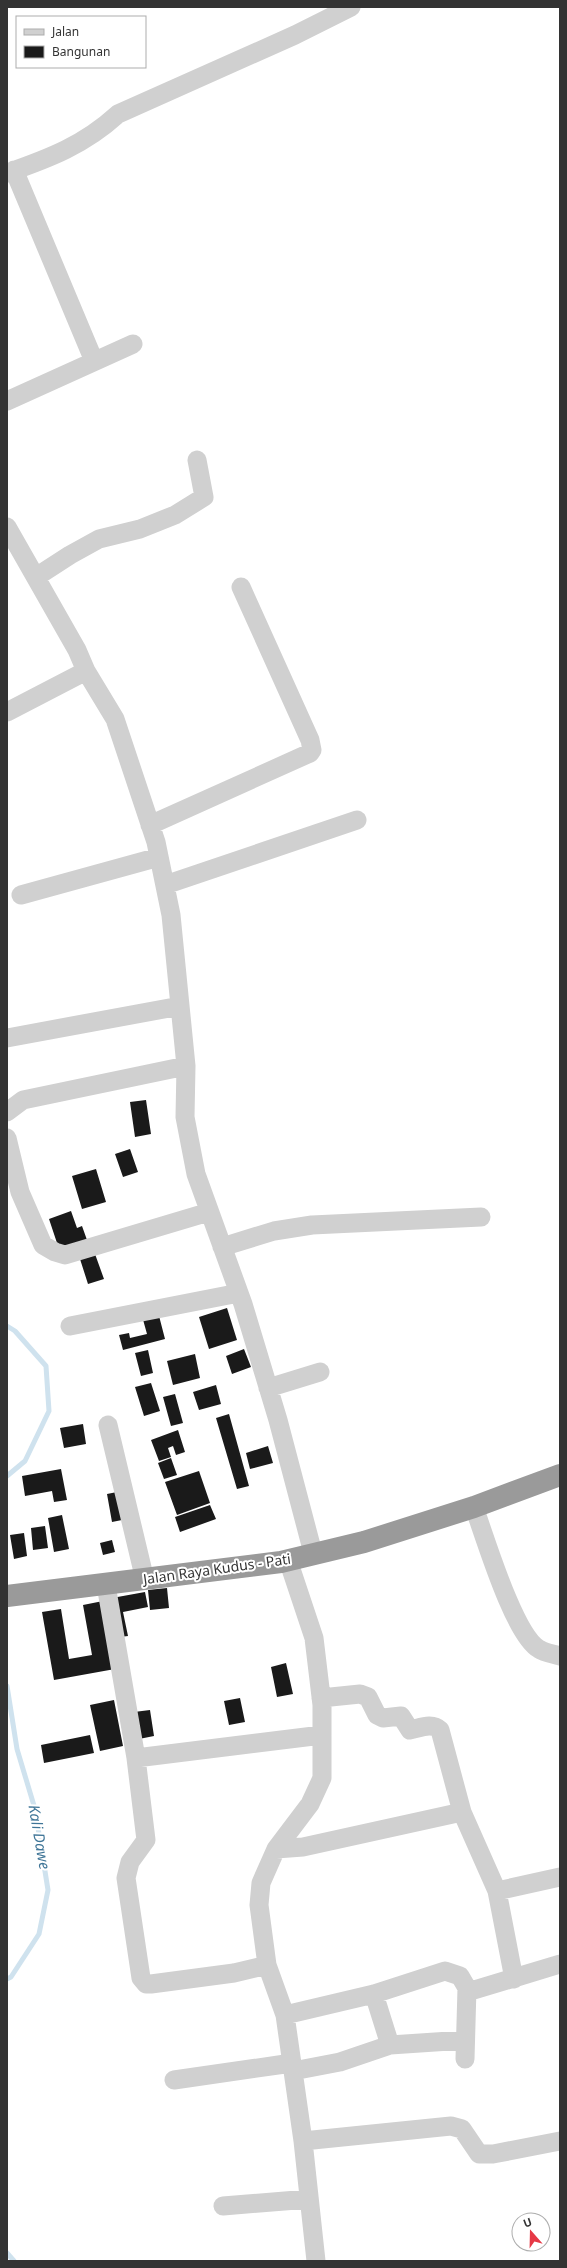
<svg xmlns="http://www.w3.org/2000/svg" width="567" height="2268" font-family="'Noto Sans',sans-serif">
  <style>
    .lines { fill: none; stroke-linecap: round; stroke-linejoin: round }
    .stream { stroke: #cfe2ee; stroke-width: 5 }
    .building { fill: #1a1a1a }
    .street { stroke: #d0d0d0; stroke-width: 19 }
    .highway { stroke: #9a9a9a; stroke-width: 22 }
    .labels { text-anchor: middle; stroke-width: 4; stroke-linejoin: round; paint-order: stroke }
    .street-label { font-size: 14px; fill: #333; stroke: #fff }
    .water-label { font-size: 15px; font-style: italic; fill: #3f7597; stroke: #fff }
  </style>
  <rect width="100%" height="100%" fill="#fff"/>
  <g class="lines">
    <path class="stream" d="M7 1326 15 1331 46 1366 49 1411 25 1461 7 1476
      M7 1686 17 1749 35 1809 48 1890 39 1934 11 1977 7 1979
      M7 2253 14 2261"/>
  </g>
  <path class="building" d="M146 1100 151 1134 135 1137 130 1102Z
    M130 1149 138 1172 123 1177 115 1154Z
    M96 1169 106 1202 82 1209 72 1176Z
    M71 1211 77 1228 82 1226 87 1240 59 1249 49 1219Z
    M95 1254 104 1279 88 1284 80 1259Z
    M227 1308 237 1340 209 1349 199 1317Z
    M158 1312 165 1339 123 1350 119 1335 129 1333 130 1338 147 1334 142 1316Z
    M244 1349 251 1367 232 1374 226 1356Z
    M148 1350 153 1373 141 1376 135 1353Z
    M195 1354 200 1378 173 1385 167 1361Z
    M151 1383 160 1411 144 1416 135 1387Z
    M216 1385 221 1404 199 1410 193 1392Z
    M175 1394 183 1423 171 1426 163 1397Z
    M229 1414 249 1486 237 1489 216 1418Z
    M83 1424 86 1444 64 1448 60 1428Z
    M178 1430 185 1452 176 1455 173 1446 168 1448 171 1457 159 1461 151 1440Z
    M268 1446 273 1463 250 1469 246 1453Z
    M171 1458 177 1475 164 1479 158 1463Z
    M61 1469 67 1500 54 1502 52 1491 25 1496 22 1476Z
    M199 1471 210 1503 177 1515 165 1482Z
    M122 1491 127 1519 112 1522 107 1494Z
    M210 1505 216 1519 180 1532 175 1517Z
    M62 1515 69 1549 54 1552 48 1518Z
    M45 1526 48 1548 33 1550 31 1528Z
    M24 1533 27 1556 14 1559 10 1535Z
    M112 1540 115 1552 103 1555 100 1543Z
    M167 1588 169 1608 150 1610 148 1590Z
    M145 1592 148 1607 123 1612 128 1636 120 1637 112 1598Z
    M103 1601 115 1669 54 1680 42 1612 61 1609 69 1659 92 1655 83 1605Z
    M286 1663 293 1694 277 1697 271 1667Z
    M240 1698 245 1722 229 1725 224 1701Z
    M114 1700 123 1746 100 1751 90 1705Z
    M150 1710 154 1736 139 1739 134 1712Z
    M90 1735 94 1753 44 1763 41 1745Z"/>
  <g class="lines">
    <path class="street" d="M14 170 94 361
      M7 173C50 158 84 145 118 114L295 35 351 7
      M7 401 133 344
      M7 527 77 650 86 671 115 719 156 842 171 915 186 1066 185 1117 196 1174 243 1304 278 1420 313 1553
      M36 577 70 555 99 539 140 529 175 515 204 497 197 460
      M7 712 86 671
      M150 825 310 753 312 750 310 740 241 587
      M165 885 357 820
      M21 895 159 857
      M7 1038 180 1006
      M7 1112 23 1100 186 1066
      M7 1138 20 1192 43 1245 55 1252 65 1255 209 1212
      M222 1247 274 1231 312 1225 481 1217
      M70 1326 239 1293
      M268 1388 320 1372
      M108 1425 145 1580
      M474 1507C485 1537 514 1635 539 1649 545 1653 554 1654 560 1656
      M288 1560 314 1638 322 1705V1778L310 1804 276 1849 261 1883 259 1905 267 1965 285 2015 303 2141 316 2261
      M106 1585 136 1758 146 1840 130 1862 126 1878 141 1978 146 1984H151L234 1973 267 1965
      M321 1698 360 1694 368 1697 377 1715 383 1718 401 1716 410 1730C420 1728 432 1722 440 1730L462 1812
      M136 1758 322 1735
      M276 1849 303 1847 462 1812 497 1891 560 1877
      M497 1891 514 1979
      M374 1994 390 2045 465 2040
      M285 2015 374 1994 445 1971 460 1976 467 1988 474 1990 560 1964
      M465 2059 467 1988
      M293 2071 340 2062 390 2045
      M174 2080 292 2063
      M303 2141 451 2126 462 2129 479 2154H493L560 2141
      M223 2206 309 2199"/>
    <path class="highway" d="M7 1596 281 1562 364 1542 474 1507 560 1475"/>
  </g>
  <g class="labels">
    <g class="street-label">
      <text transform="translate(217 1569) rotate(-8)" y="5">Jalan Raya Kudus - Pati</text>
    </g>
    <g class="water-label">
      <text transform="translate(39 1837) rotate(80)" y="5">Kali Dawe</text>
    </g>
  </g>
  <rect width="567" height="2268" fill="none" stroke="#333333" stroke-width="16"/>
  <rect x="16" y="16" width="130" height="52" fill="#ffffff" stroke="#adadad"/>
  <rect x="24" y="29" width="20" height="6" fill="#d0d0d0" stroke="#adadad"/>
  <text x="52" y="36" font-size="12" fill="#333333">Jalan</text>
  <rect x="24" y="46" width="20" height="12" fill="#1a1a1a" stroke="#adadad"/>
  <text x="52" y="56" font-size="12" fill="#333333">Bangunan</text>
  <g transform="translate(531 2232) rotate(340)"><circle r="19" fill="#ffffff" stroke="#adadad"/>
  <path d="M0-3L7 15L0 10L-7 15Z" fill="#e63946"/>
  <text y="-6" font-size="11" font-weight="bold" text-anchor="middle" fill="#333333">U</text>
  </g>
</svg>
